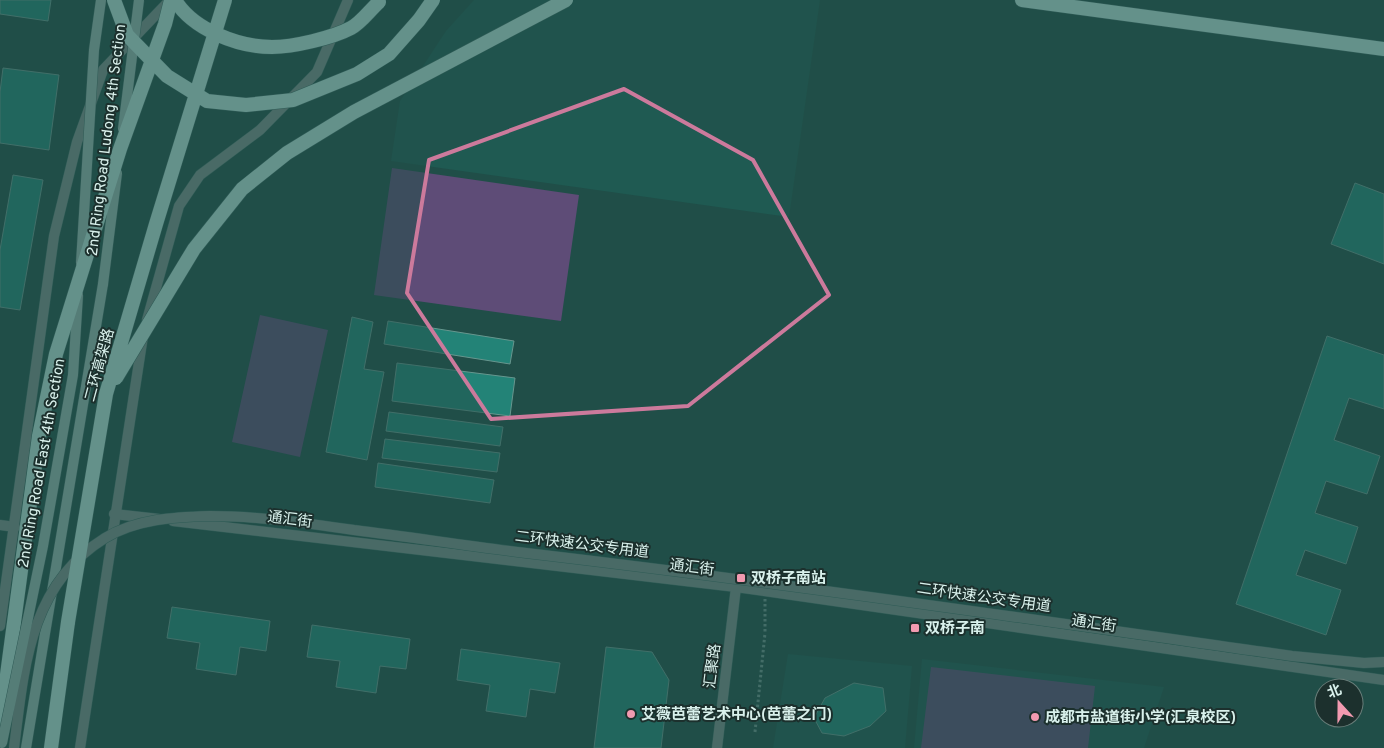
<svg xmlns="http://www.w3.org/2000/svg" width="1384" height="748" font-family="Overpass,'Noto Sans SC',sans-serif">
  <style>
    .built { fill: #1f5a52 }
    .green { fill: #5e4c77 }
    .building { fill: #238377; stroke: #67968e }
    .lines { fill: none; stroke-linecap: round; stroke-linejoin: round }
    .minor-casing { stroke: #416b66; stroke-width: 11 }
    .tertiary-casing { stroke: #416b66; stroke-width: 11 }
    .secondary-casing { stroke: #416b66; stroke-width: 11 }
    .trunk-casing { stroke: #416b66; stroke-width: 15 }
    .path { stroke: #6e928d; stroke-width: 3; stroke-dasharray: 2.5 2.5; stroke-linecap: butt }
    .minor { stroke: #7a8d8a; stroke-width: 10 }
    .tertiary { stroke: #7a8d8a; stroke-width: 10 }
    .secondary { stroke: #96b5b0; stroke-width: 10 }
    .trunk { stroke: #b5e2da; stroke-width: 14 }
    .service-bridge-casing { stroke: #416b66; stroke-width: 11; stroke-linecap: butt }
    .secondary-bridge-casing { stroke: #416b66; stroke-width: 11; stroke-linecap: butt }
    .trunk-bridge-casing { stroke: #416b66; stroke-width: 15; stroke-linecap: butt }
    .path-bridge { stroke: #6e928d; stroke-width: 3; stroke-dasharray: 2.5 2.5; stroke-linecap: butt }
    .service-bridge { stroke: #7a8d8a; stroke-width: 10 }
    .secondary-bridge { stroke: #96b5b0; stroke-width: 10 }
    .trunk-bridge { stroke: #b5e2da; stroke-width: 14 }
    .marked { fill: none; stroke: #cc7a9c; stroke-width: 4; stroke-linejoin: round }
    .poi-dot { fill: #f29ab0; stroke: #1c302d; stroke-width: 2 }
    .labels { text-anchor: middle; stroke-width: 4; stroke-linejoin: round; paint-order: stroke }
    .street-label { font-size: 15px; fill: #d9f1ec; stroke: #1c302d }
    .poi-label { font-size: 15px; font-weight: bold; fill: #d9f1ec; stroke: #1c302d; text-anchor: start }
  </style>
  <rect width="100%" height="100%" fill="#204e48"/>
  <path class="built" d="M474 0H820L789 217 391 161 400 101 446 31Z
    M788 654 912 666 905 748H773Z
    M922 659 1164 687 1144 748H914Z"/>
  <path class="green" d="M392 168 579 195 561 321 374 295Z
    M260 315 328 330 300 457 232 442Z
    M931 667 1095 686 1088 748H921Z"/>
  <path class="building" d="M0 0H51L48 21 0 14Z
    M3 68 59 75 49 150 0 143V92Z
    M13 175 43 180 20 310 0 307V250Z
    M1355 183 1384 194V264L1331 244Z
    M352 317 373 322 364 369 384 372 367 460 326 452Z
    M388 321 514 341 510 364 384 344Z
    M1327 336 1384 355V409L1349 398 1334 440 1380 456 1367 494 1326 481 1315 513 1358 527 1346 564 1305 550 1296 575 1341 590 1326 635 1236 604Z
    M397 363 515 378 510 416 392 401Z
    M389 412 503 427 500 446 386 431Z
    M385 439 500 453 497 472 382 458Z
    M378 463 494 480 490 503 375 487Z
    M172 607 270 621 266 651 240 647 236 675 196 669 200 643 167 638Z
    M312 625 410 639 406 669 380 666 376 693 336 687 340 661 307 657Z
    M606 647 652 652 669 680 661 748H594Z
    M461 649 560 663 555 693 530 689 526 717 486 711 490 685 457 680Z
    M854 683 883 688 886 711 870 726 844 736 822 733 814 718 825 698Z"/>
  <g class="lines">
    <g class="minor-casing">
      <path id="minor" d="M114 514 159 519
        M173 521 736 587 1384 680
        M0 525 15 527
        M717 748 736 587"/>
    </g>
    <g class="tertiary-casing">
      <path id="tertiary" d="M147 320 179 206 200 175 260 130 317 72 348 0
        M0 626 54 236 77 142 103 70 170 0
        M80 748 143 336"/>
    </g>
    <g class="secondary-casing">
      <path id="secondary" d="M26 748 103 284"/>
    </g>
    <g class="trunk-casing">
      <path id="trunk" d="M1022 0 1384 49
        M0 727 39 436
        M51 748 68 622"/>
    </g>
    <path class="path" d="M755 732 765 633"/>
    <use href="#minor" class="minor"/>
    <use href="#tertiary" class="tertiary"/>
    <use href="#secondary" class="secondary"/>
    <use href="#trunk" class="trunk"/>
    <g class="service-bridge-casing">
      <path id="service-bridge" d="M14 748C24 668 29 585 105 538 136 519 174 517 210 516 258 516 306 523 354 530 411 537 468 546 526 553 782 583 1037 620 1292 656L1364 663 1384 662"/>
    </g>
    <g class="secondary-bridge-casing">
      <path id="secondary-bridge" d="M123 129 139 0
        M81 263 94 50 101 0
        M103 284 117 173
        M2 743 43 546 73 375 78 295"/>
    </g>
    <g class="trunk-bridge-casing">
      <path id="trunk-bridge" d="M114 0 127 35 167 76 207 101 246 105 293 100 357 74 389 54 419 20 433 0
        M175 0C193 30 239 47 272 47 293 47 332 38 351 28 361 23 370 10 379 2
        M116 378 194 249 242 189 287 153 354 112 566 0
        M39 436 56 354 120 149 165 24 171 0
        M68 622 106 394 156 224 225 0"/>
    </g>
    <path class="path-bridge" d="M765 599V633"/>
    <use href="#service-bridge" class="service-bridge"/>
    <use href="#secondary-bridge" class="secondary-bridge"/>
    <use href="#trunk-bridge" class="trunk-bridge"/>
  </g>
  <path d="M0 0H1384V748H0ZM624 89 753 160 829 295 688 406 491 419 407 293 429 160Z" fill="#204e48" fill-opacity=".55" fill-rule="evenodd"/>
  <path class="marked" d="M624 89 753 160 829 295 688 406 491 419 407 293 429 160Z"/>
  <g class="poi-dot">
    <rect x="736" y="573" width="10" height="10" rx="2.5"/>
    <rect x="910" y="623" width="10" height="10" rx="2.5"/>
    <circle cx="631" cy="714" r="5"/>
    <circle cx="1035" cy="717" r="5"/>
  </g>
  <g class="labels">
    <g class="street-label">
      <text transform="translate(106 140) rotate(-83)" y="5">2nd Ring Road Ludong 4th Section</text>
      <text transform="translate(99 365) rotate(-75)" y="5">二环高架路</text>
      <text transform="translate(41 463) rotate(-80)" y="5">2nd Ring Road East 4th Section</text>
      <text transform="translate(290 519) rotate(7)" y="5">通汇街</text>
      <text transform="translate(582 544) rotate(7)" y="5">二环快速公交专用道</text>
      <text transform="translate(692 567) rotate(7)" y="5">通汇街</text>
      <text transform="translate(984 597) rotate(8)" y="5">二环快速公交专用道</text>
      <text transform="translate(1094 623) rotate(8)" y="5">通汇街</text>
      <text transform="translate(712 666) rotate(-83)" y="5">汇聚路</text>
    </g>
    <g class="poi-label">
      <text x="751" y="583">双桥子南站</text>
      <text x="925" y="633">双桥子南</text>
      <text x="641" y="719">艾薇芭蕾艺术中心(芭蕾之门)</text>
      <text x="1045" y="722">成都市盐道街小学(汇泉校区)</text>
    </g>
  </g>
  <g transform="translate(1339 703) rotate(339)"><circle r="24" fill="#1c302d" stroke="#687d79"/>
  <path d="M0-4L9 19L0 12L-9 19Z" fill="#f29ab0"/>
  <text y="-8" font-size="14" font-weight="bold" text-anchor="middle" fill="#d9f1ec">北</text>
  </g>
</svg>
